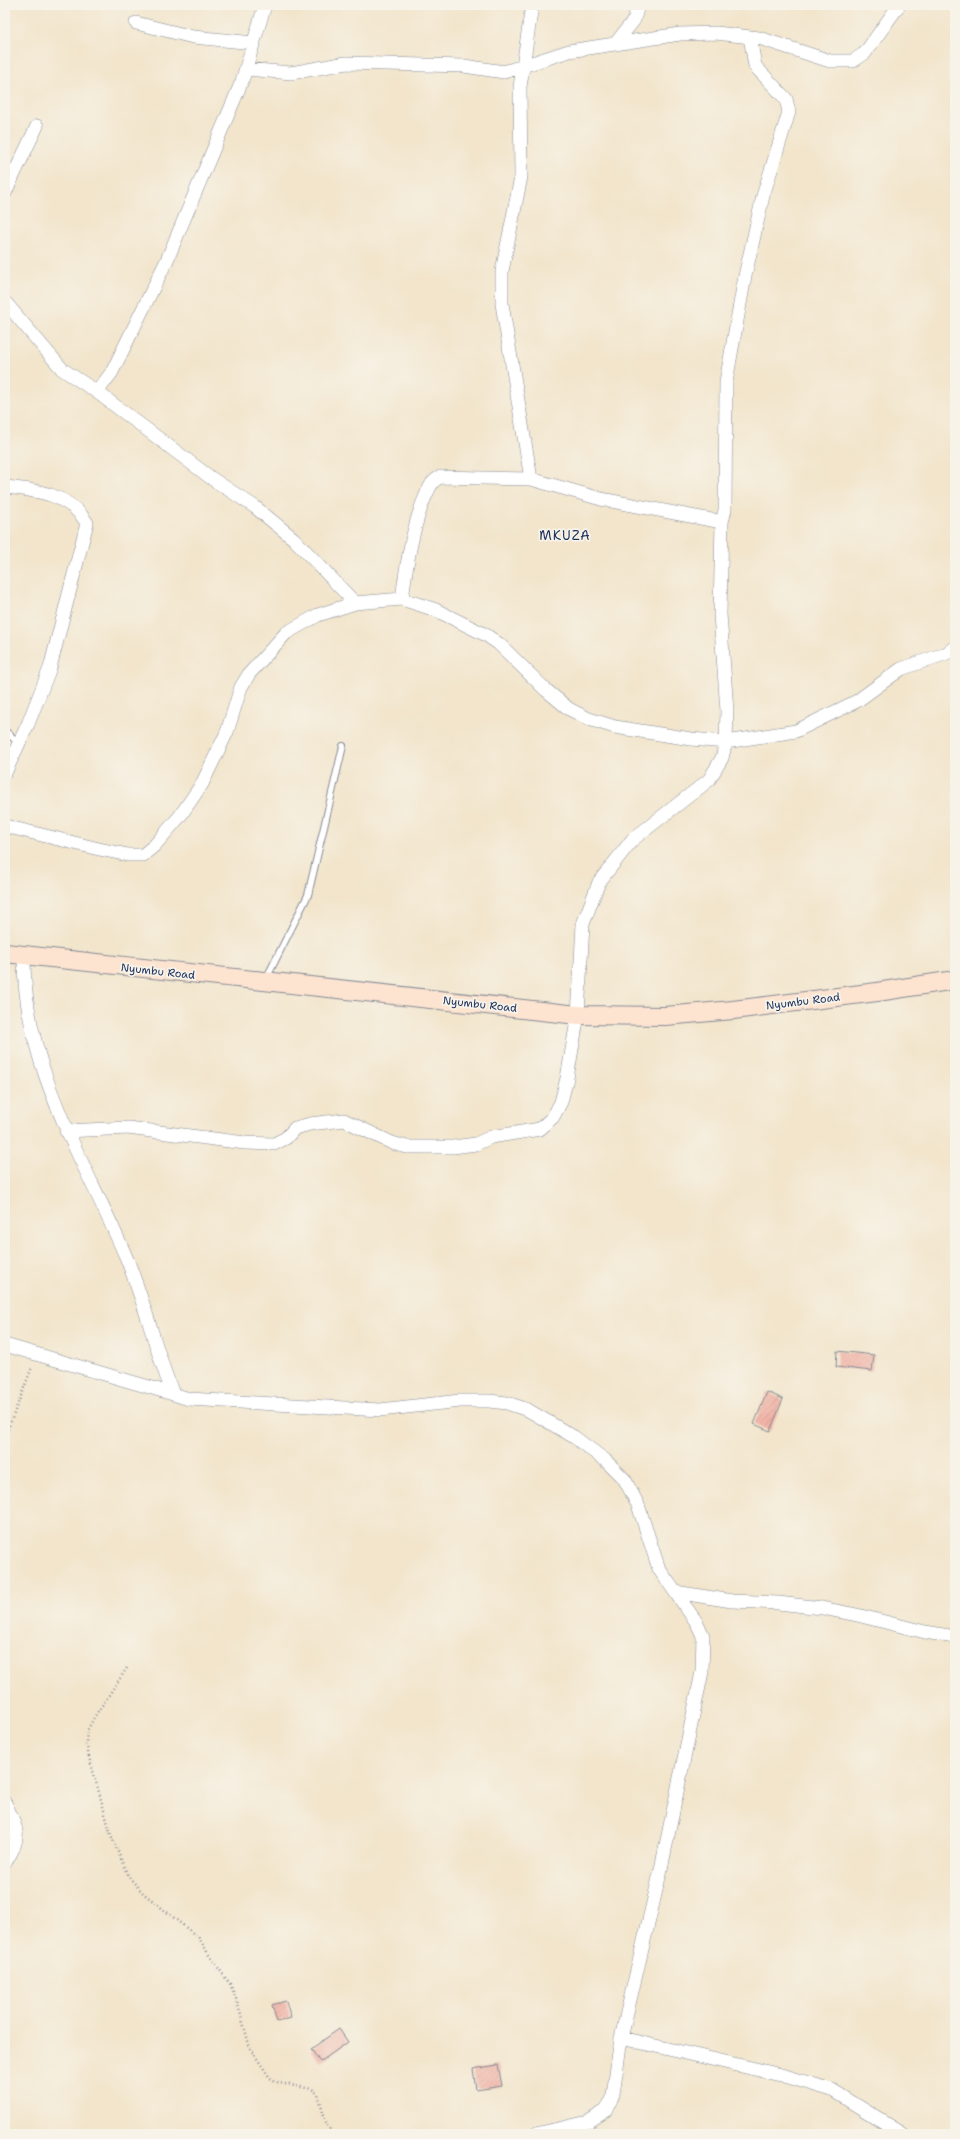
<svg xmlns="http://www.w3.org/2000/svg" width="960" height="2139" font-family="'Shantell Sans',sans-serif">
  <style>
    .building { fill: url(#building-hatch) }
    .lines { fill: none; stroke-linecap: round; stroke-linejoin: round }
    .lane-casing { stroke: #868a95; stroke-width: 8 }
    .street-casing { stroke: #868a95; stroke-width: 14 }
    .secondary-casing { stroke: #868a95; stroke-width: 20 }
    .path { stroke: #868a95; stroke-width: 2.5; stroke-dasharray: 1 3; stroke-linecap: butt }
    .lane { stroke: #fff; stroke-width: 6 }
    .street { stroke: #fff; stroke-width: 13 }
    .secondary { stroke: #fde4d1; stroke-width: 18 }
    .labels { text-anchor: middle; stroke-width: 3.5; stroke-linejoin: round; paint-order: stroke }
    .street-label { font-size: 11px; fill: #1b2f5e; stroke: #f7f3e8 }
    .quarter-label { font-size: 13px; letter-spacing: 1px; fill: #1b2f5e; stroke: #f7f3e8 }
  </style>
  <defs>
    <pattern id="building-hatch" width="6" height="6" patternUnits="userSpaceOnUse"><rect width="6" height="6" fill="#f2b2a5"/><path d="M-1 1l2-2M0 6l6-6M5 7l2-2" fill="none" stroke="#cf9990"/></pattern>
  </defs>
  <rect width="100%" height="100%" fill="#f7f3e8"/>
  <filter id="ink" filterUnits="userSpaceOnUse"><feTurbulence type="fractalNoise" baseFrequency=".025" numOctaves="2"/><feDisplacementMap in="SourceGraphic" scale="8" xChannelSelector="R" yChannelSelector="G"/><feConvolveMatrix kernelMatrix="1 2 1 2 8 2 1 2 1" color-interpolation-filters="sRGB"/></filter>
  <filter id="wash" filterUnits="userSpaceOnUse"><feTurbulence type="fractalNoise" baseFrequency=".012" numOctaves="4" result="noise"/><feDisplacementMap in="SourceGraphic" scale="16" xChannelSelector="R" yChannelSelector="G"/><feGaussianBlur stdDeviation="0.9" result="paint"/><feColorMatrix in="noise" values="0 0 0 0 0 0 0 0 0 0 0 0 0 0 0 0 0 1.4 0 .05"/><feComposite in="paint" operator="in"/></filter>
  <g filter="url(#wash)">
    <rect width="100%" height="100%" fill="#f2e5cc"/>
    <g id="blocks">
      <path class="building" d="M837 1351 874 1355 872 1371 836 1367Z
        M767 1392 783 1399 770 1431 754 1424Z
        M286 2001 291 2018 277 2022 272 2005Z
        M339 2029 348 2042 320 2062 311 2049Z
        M498 2065 502 2086 476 2090 473 2069Z"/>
    </g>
  </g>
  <g filter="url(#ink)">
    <use href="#blocks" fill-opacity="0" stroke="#868a95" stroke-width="1"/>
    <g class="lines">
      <g class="lane-casing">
        <path id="lane" d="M5 731 19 743
          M266 979 308 895 343 746"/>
      </g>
      <g class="street-casing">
        <path id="street" d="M265 5 242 81 167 260 112 372 97 392 211 478 255 507 294 539 355 603
          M136 23 193 37 254 43
          M615 44 634 20 638 5
          M246 69 291 73 346 63 464 66 504 72 569 51 680 34 716 33 759 38 830 61H853L865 53 899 5
          M5 193 37 126
          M5 302 62 369 97 392
          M531 479 502 304V271L521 177 520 87 532 5
          M5 487C37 490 69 494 87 523L50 668 28 724 5 773
          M402 599C406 567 415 513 431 485 433 481 437 479 440 477L531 479 601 499 722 522
          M5 826 99 849 128 855H143L155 845 180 816 202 784 227 732 241 687 249 674 286 633 318 615 355 603 402 599 436 610 486 635 499 644 546 690 569 709 589 719 615 727 691 739 726 742 796 731 857 701 901 669 947 653 955 647
          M24 956C23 1066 84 1159 126 1257 145 1302 155 1349 173 1394L189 1399 380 1410 460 1401H489L507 1403 528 1410 574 1437 605 1460 625 1480 638 1505 659 1569 697 1623 703 1636 702 1672 661 1869 621 2038 613 2095 607 2110 588 2122 536 2134
          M66 1131 128 1128 245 1143 274 1144 286 1138 295 1128 310 1124 344 1120 392 1143 407 1147H453L476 1144 491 1137 540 1129 553 1117 561 1102 567 1078 578 1015 583 924 599 882 632 840 709 780 722 758 726 742 727 711 720 614 722 522 725 510 726 382 745 276 763 196 789 112 786 99 755 66 750 37
          M5 1345 173 1394
          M675 1592 732 1601 778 1603 822 1608 857 1615 925 1632 955 1637
          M5 1803C17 1828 23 1838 5 1862
          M621 2038 785 2076 832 2090 903 2134"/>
      </g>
      <g class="secondary-casing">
        <path id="secondary" d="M5 953 578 1015 665 1016 733 1010 877 992 955 980"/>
      </g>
      <path class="path" d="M5 1437 32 1367
        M127 1668 95 1716 87 1731 86 1742 89 1757 111 1835 128 1876 143 1893 199 1938 209 1955 230 1984 237 2001 250 2048 270 2078 279 2083 312 2089 318 2094 326 2122 333 2134"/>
      <use href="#lane" class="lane"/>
      <use href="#street" class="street"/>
      <use href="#secondary" class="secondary"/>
    </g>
  </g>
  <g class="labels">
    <g class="street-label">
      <text transform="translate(158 971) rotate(6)" y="4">Nyumbu Road</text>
      <text transform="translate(803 1001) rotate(-7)" y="4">Nyumbu Road</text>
      <text transform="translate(480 1004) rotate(6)" y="4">Nyumbu Road</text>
    </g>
    <g class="quarter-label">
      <text x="565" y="540">MKUZA</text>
    </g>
  </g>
  <rect width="960" height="2139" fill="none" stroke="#f7f3e8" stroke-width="20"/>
</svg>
